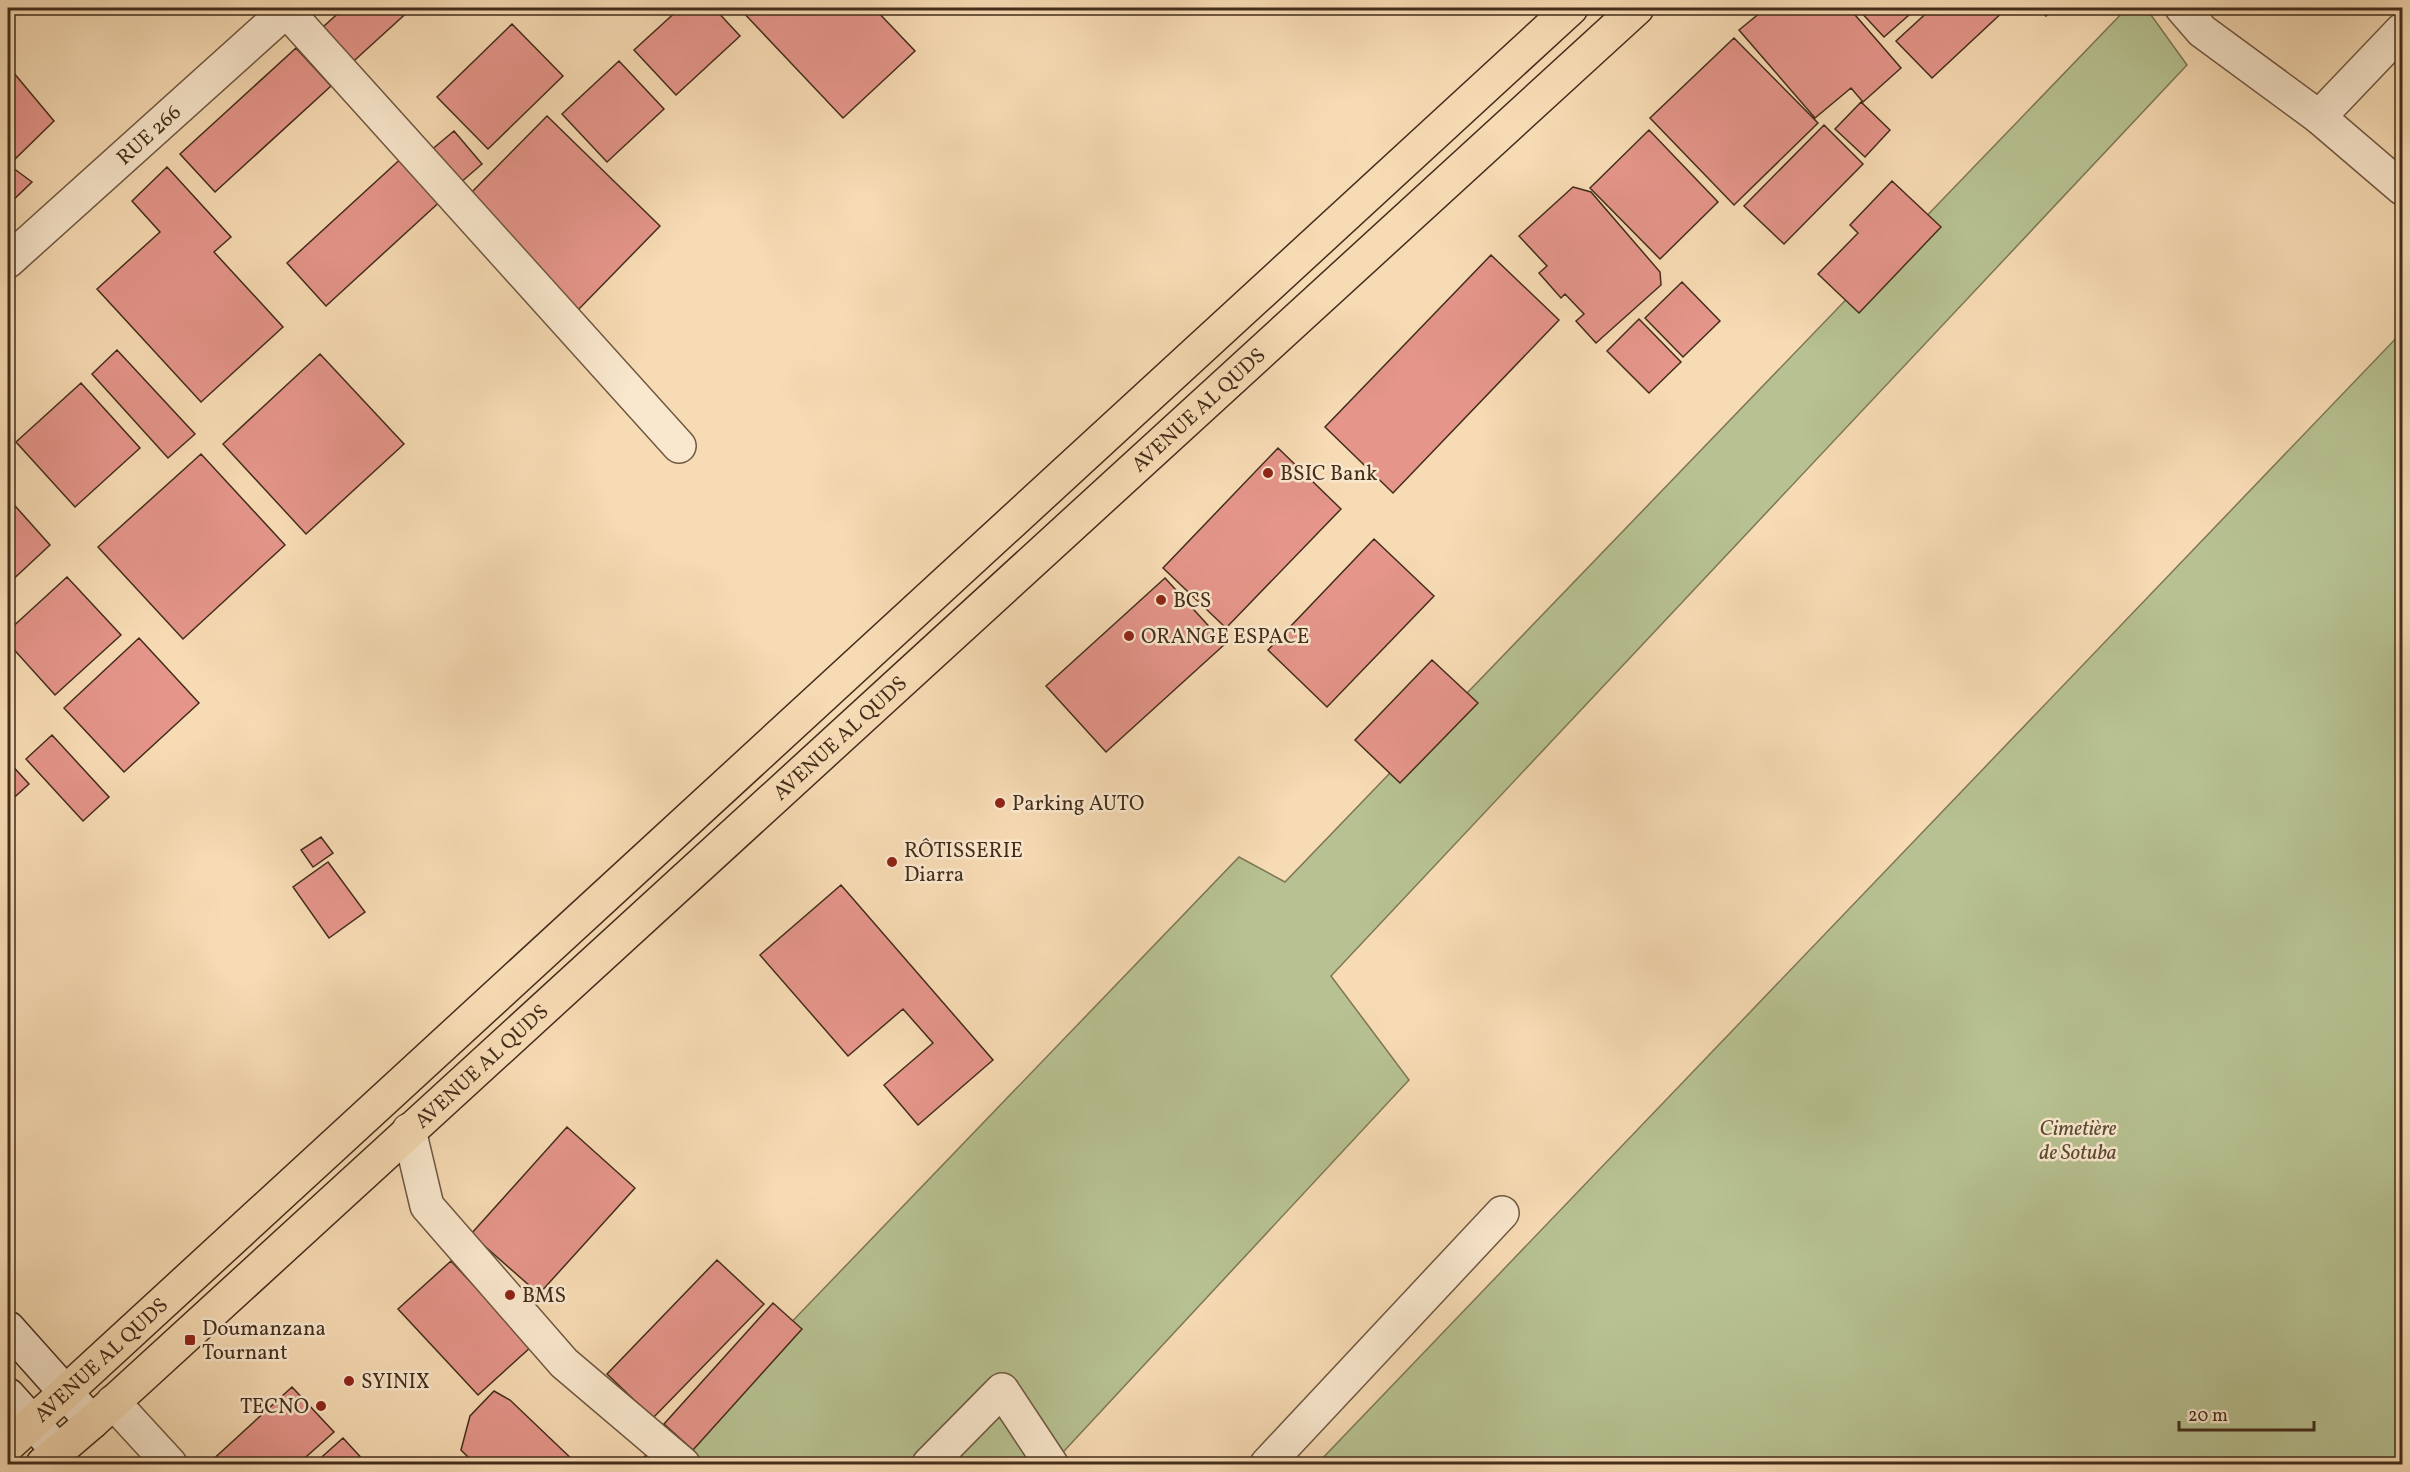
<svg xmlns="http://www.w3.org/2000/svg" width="2410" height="1472" font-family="Vollkorn,serif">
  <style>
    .green { fill: #b7c191; stroke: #7d7756; stroke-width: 1.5 }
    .building { fill: #e5958a; stroke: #432d1b; stroke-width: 1.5 }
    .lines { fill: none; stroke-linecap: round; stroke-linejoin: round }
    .street-casing { stroke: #705841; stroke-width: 36 }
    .secondary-casing { stroke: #432d1b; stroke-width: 36 }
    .primary-casing { stroke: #432d1b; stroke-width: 36 }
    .street { stroke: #fae8ce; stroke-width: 33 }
    .secondary { stroke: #fae8ce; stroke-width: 33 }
    .primary { stroke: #f7dbb4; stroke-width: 33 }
    .poi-dot { fill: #8f2418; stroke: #fae8ce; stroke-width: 2 }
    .labels { text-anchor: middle; stroke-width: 5; stroke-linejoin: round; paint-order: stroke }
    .street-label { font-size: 21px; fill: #432d1b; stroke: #fae8ce }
    .poi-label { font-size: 21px; fill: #432d1b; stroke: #fae8ce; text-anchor: start }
    .park-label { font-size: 21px; font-style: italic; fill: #5a4b33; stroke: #fae8ce }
  </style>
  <rect width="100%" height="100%" fill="#f7dbb4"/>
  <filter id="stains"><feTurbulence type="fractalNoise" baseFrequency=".00333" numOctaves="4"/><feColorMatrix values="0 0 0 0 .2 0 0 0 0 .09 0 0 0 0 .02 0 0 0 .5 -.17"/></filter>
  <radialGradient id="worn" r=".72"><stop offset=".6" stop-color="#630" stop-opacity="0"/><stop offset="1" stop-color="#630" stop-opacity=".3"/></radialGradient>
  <path class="green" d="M2127 8H2146L2187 65 1331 976 1409 1080 1052 1464H655L1239 857 1285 882Z
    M2402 332V1464H1317Z"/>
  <path class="building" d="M344 8H412L345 69 314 35Z
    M680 8H714L740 36 676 95 634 50Z
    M739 8H874L915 51 843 118Z
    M1766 8H1849L1901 68 1863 102 1851 88 1815 118 1739 30Z
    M1857 8H1917L1884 37Z
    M1932 8H2007L1932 78 1896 41Z
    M2038 8H2055L2046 16Z
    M512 24 563 76 488 149 437 97Z
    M1734 38 1818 123 1734 205 1650 118Z
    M296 48 331 86 215 192 180 154Z
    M619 61 664 109 607 162 562 114Z
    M8 66 54 121 9 165 32 182 8 205Z
    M1861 102 1890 130 1865 157 1835 129Z
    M547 116 660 226 578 310 465 199Z
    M1824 125 1863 164 1784 244 1744 206Z
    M1649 130 1718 202 1660 259 1590 188Z
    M454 131 482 164 452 190 424 156Z
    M406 154 445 197 326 306 287 263Z
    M167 167 231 237 214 252 283 327 201 402 97 289 160 232 132 201Z
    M1892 181 1941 227 1859 313 1818 274 1858 233 1850 225Z
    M1573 187 1591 192 1660 272 1661 285 1596 343 1576 321 1584 314 1565 294 1561 298 1539 273 1547 266 1519 236Z
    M1491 255 1559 320 1393 493 1325 427Z
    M1682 282 1720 321 1683 357 1645 318Z
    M1639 319 1681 362 1649 393 1607 351Z
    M117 350 195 434 168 458 92 374Z
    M320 354 404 444 306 534 223 444Z
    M81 383 140 448 75 507 16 442Z
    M1278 448 1341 509 1226 628 1163 568Z
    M201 454 285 545 183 639 98 547Z
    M8 498 50 545 8 584Z
    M1374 539 1434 596 1327 707 1268 650Z
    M67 577 121 635 55 695 8 643V631Z
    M1165 578 1225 644 1106 752 1046 686Z
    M139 638 199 703 124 772 64 708Z
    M1432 660 1478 703 1400 783 1355 740Z
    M52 735 109 797 83 821 26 759Z
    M8 761 29 784 8 803Z
    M321 837 333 853 313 867 301 850Z
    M328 862 365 912 329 938 293 887Z
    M841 885 993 1060 918 1125 884 1085 933 1043 903 1009 848 1056 760 955Z
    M567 1127 635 1188 539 1294 471 1234Z
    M717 1260 764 1304 653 1418 607 1374Z
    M451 1261 531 1347 478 1395 398 1309Z
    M773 1303 802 1329 693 1450 664 1424Z
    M292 1387 334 1432 298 1464H208Z
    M494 1391 510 1400 577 1464H475L461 1450 470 1416Z
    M343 1438 367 1464H314Z
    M645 1456 654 1464H637Z"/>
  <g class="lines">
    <g class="street-casing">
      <g id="street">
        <path d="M284 8 679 446"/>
        <path d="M2182 8 2202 31 2319 117 2402 188"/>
        <path d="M2319 117 2402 30"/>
        <path id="s1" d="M8 261 289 8"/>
        <path d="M409 1130 427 1206 564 1363 683 1464"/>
        <path d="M113 1402 170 1464"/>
        <path d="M929 1464 1002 1390 1051 1464"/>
        <path d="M1267 1464 1502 1213"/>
      </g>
    </g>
    <g class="secondary-casing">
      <path id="secondary" d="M8 1328 92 1422
        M8 1395 58 1451"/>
    </g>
    <g class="primary-casing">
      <g id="primary">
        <path id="s2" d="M8 1445 1571 8"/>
        <path id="s3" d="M43 1464 92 1422 1637 8"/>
      </g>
    </g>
    <use href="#street" class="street"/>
    <use href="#secondary" class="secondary"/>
    <use href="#primary" class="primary"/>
  </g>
  <g class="poi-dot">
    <circle cx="1268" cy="473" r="6"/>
    <circle cx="1161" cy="600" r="6"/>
    <circle cx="1129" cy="636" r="6"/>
    <circle cx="1000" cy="803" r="6"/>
    <circle cx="892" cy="862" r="6"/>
    <circle cx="510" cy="1295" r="6"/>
    <rect x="184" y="1334" width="12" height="12" rx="3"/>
    <circle cx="349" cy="1381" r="6"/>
    <circle cx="321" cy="1406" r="6"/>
  </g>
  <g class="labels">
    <g class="street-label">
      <text dy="7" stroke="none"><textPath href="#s1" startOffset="189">RUE 266</textPath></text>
      <text dy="7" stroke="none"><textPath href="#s3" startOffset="1564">AVENUE AL QUDS</textPath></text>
      <text dy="7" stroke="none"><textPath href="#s3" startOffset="1078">AVENUE AL QUDS</textPath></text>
      <text dy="7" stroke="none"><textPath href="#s3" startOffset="592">AVENUE AL QUDS</textPath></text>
      <text dy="7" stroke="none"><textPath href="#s2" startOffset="126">AVENUE AL QUDS</textPath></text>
    </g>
    <g class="poi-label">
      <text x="1280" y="480">BSIC Bank</text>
      <text x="1173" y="607">BCS</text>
      <text x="1141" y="643">ORANGE ESPACE</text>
      <text x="1012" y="810">Parking AUTO</text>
      <text x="904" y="857">RÔTISSERIE<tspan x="904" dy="24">Diarra</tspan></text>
      <text x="522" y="1302">BMS</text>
      <text x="202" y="1335">Doumanzana<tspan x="202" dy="24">Tournant</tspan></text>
      <text x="361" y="1388">SYINIX</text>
      <text x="309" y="1413" text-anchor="end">TECNO</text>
    </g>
    <g class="park-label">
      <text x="2078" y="1135">Cimetière<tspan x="2078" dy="24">de Sotuba</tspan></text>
    </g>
  </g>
  <rect width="2410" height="1472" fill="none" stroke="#f7dbb4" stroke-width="30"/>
  <rect x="9" y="9" width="2392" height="1454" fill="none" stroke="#432d1b" stroke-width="3"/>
  <rect x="15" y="15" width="2380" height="1442" fill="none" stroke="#432d1b" stroke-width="1.5"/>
  <path d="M2179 1421v9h135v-9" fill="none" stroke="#432d1b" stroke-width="3"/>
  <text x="2188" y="1421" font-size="18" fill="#432d1b" stroke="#fae8ce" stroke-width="4.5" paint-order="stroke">20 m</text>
  <rect width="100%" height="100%" filter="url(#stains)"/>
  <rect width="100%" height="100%" fill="url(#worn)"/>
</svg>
